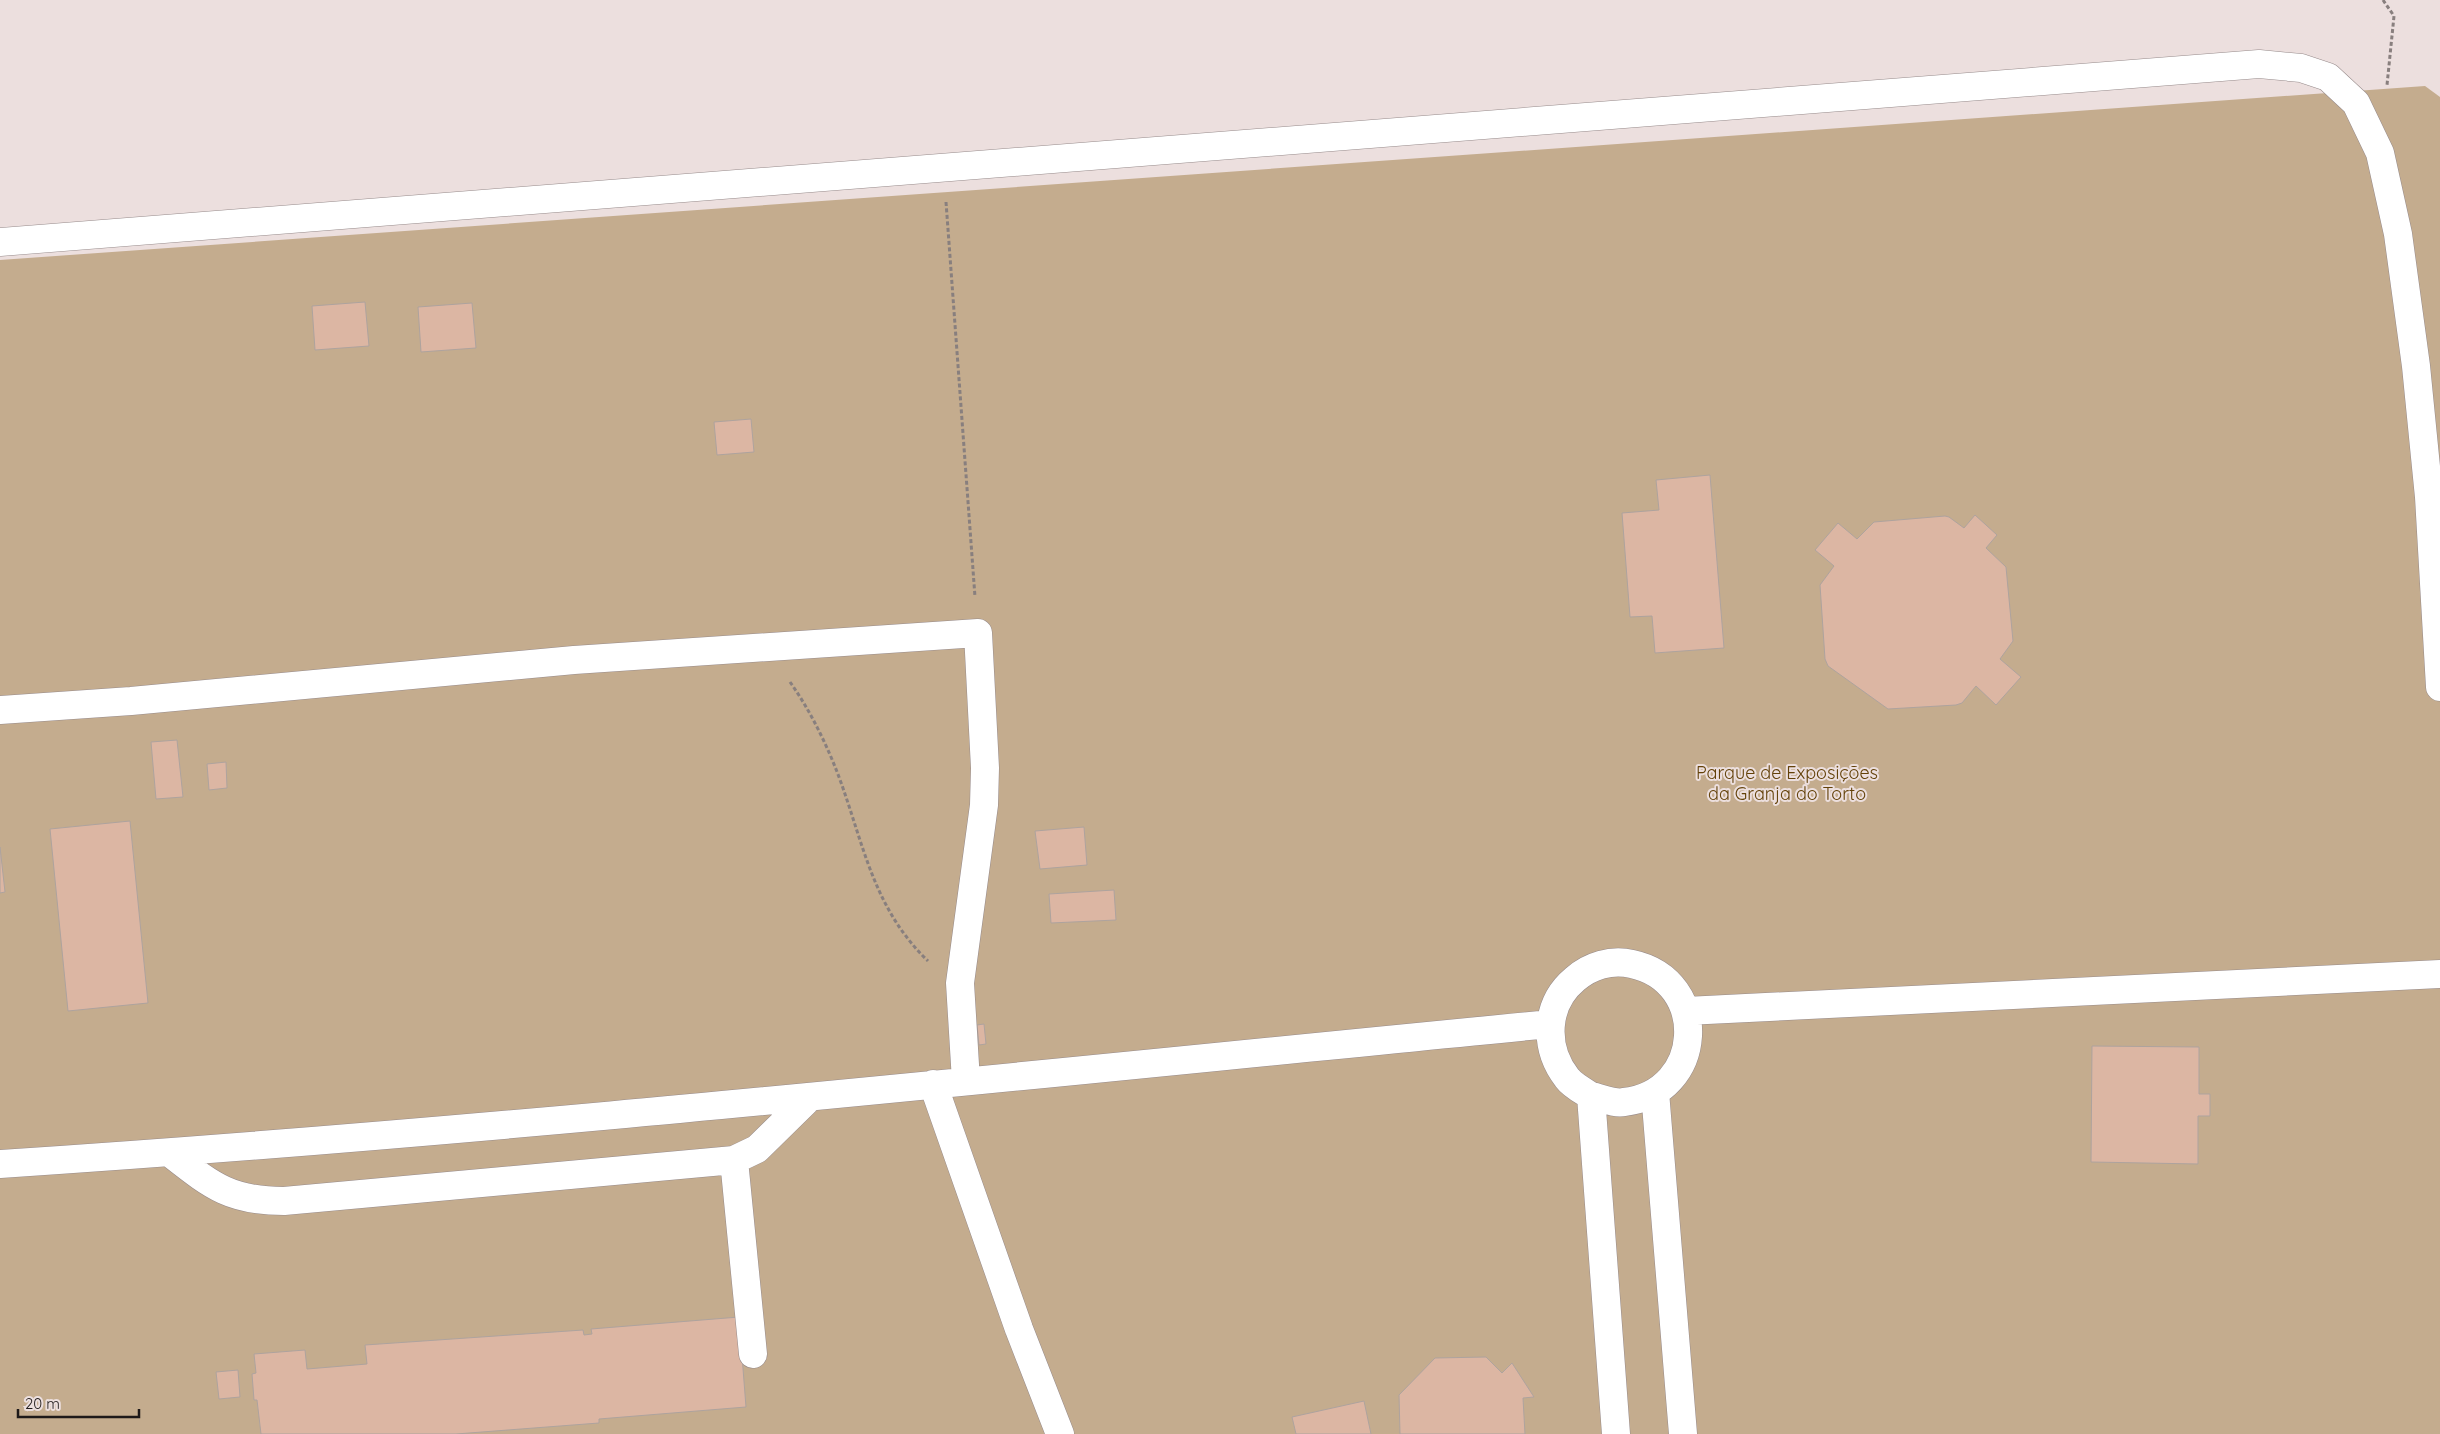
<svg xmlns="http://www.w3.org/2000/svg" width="2440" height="1434" font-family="Quicksand,sans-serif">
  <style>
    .green { fill: #c4ac8e }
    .building { fill: #dcb6a3; stroke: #aea39e }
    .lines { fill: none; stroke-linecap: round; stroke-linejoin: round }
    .minor-casing { stroke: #978b8b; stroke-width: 29 }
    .path { stroke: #887f7e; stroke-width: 3; stroke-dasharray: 4 2.5; stroke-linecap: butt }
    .minor { stroke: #fff; stroke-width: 28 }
    .labels { text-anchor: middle; stroke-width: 4; stroke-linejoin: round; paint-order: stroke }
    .park-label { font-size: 18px; fill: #634108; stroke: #ecdfde }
  </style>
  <rect width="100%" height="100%" fill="#ecdfde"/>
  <path class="green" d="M2425 86 2440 97V1434H0V260Z"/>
  <path class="building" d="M365 302 369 346 315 350 312 306Z
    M472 303 476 348 421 352 418 307Z
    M751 419 754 452 717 455 714 422Z
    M1710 475 1724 648 1655 653 1652 616 1630 617 1622 513 1659 510 1656 480Z
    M1975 515 1997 535 1986 548 2006 567 2013 641 2000 659 2021 677 1996 705 1976 686 1962 703 1956 705 1888 709 1828 666 1825 659 1820 585 1834 566 1815 550 1838 523 1857 539 1874 522 1945 516 1949 517 1964 528Z
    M177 740 183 797 156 799 151 742Z
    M226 762 227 788 209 790 207 764Z
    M130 821 148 1003 68 1011 50 829Z
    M1084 827 1087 865 1040 869 1035 831Z
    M0 847 5 892 0 893Z
    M1114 890 1116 920 1051 923 1049 894Z
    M984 1024 986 1044 979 1045 977 1025Z
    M2092 1046 2199 1047V1094H2210V1116H2198V1164L2091 1162Z
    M739 1317 746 1407 599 1419V1423L456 1434H261L257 1400H254L252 1374 256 1373 254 1354 305 1350 307 1369 367 1364 365 1345 583 1330 584 1335 592 1334 591 1329Z
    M1486 1357 1502 1373 1512 1363 1534 1397 1523 1398 1525 1434H1400L1399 1395 1435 1358Z
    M238 1370 240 1397 219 1399 216 1372Z
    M1364 1401 1371 1434H1296L1292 1417Z"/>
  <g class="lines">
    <g class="minor-casing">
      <path id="minor" d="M0 242 2259 64 2301 68 2328 77 2356 103 2380 153 2398 234 2416 366 2429 497 2440 687
        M0 710 131 701 574 660 978 633 985 768 984 805 960 983 966 1081
        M1686 1011 2440 974
        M933 1084 1019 1329 1060 1434
        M1655 1092 1683 1434
        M1591 1096C1601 1098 1615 1104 1624 1102 1705 1093 1711 981 1632 964 1611 959 1590 966 1575 979 1545 1004 1543 1047 1567 1078 1572 1085 1583 1091 1591 1096L1616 1434
        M170 1153C211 1185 229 1201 284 1201L734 1160 757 1149 810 1097
        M734 1160 753 1354
        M0 1164C518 1130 1034 1074 1550 1024"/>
    </g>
    <path class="path" d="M2383 0 2394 16 2387 85
      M946 202 975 597
      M790 682C810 710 827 745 839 777 864 845 873 908 928 961"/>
    <use href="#minor" class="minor"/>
  </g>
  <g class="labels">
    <g class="park-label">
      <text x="1787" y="779">Parque de Exposições<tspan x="1787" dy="21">da Granja do Torto</tspan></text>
    </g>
  </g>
  <path d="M18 1409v8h121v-8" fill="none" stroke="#1e1919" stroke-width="2.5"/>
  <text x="25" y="1409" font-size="15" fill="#1e1919" stroke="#ecdfde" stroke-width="4" paint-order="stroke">20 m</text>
</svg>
